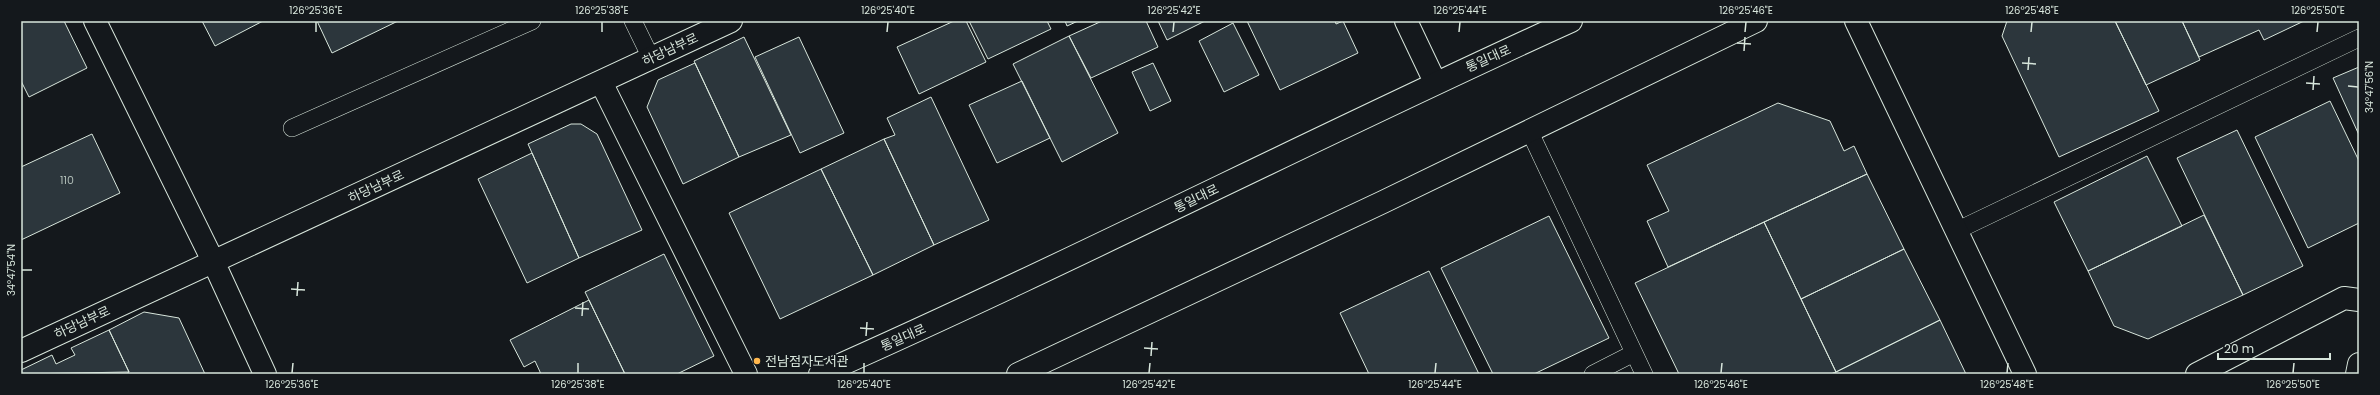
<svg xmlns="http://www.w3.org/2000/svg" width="2380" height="395" font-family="Poppins,'Noto Sans KR',sans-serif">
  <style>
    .building { fill: #2c363c; stroke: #d8e6dc }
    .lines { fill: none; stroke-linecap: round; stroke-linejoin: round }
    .lane-casing { stroke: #d8e6dc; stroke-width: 18 }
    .street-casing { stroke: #d8e6dc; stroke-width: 24 }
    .secondary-casing { stroke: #d8e6dc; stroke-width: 24 }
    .lane { stroke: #14181c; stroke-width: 17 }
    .street { stroke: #14181c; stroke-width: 22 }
    .secondary { stroke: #14181c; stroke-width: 22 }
    .ticks { fill: none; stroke: #d8e6dc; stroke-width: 1.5 }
    .poi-dot { fill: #ffb74d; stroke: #14181c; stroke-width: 1.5 }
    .labels { text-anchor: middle; stroke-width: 3; stroke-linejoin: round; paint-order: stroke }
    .number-label { font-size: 11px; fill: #adbab4 }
    .street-label { font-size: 13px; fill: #d8e6dc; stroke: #14181c }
    .poi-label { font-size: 13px; fill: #d8e6dc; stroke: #14181c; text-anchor: start }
    .neatline { fill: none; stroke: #d8e6dc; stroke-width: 1.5 }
    .ticks-label { font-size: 10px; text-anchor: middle; fill: #d8e6dc }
  </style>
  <rect width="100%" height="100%" fill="#14181c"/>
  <path class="building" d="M21 21H64L87 68 29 97 21 81Z
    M202 21H263L215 46Z
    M317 21H398L332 53Z
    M954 21H966L986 62 919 94 897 47Z
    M969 21H1047L1051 29 988 59Z
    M1065 21H1078L1067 26Z
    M1102 21H1146L1158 47 1091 78 1069 36Z
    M1158 21H1205L1167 40Z
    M1247 21H1335L1336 24 1343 21 1358 53 1280 90Z
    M2007 21H2115L2159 111 2059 157 2002 36Z
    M2115 21H2182L2200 60 2146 85Z
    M2182 21H2304L2264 40 2259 30 2199 57Z
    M1233 23 1259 75 1224 92 1199 41Z
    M1069 36 1118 133 1062 162 1013 64Z
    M744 37 791 135 739 157 694 61Z
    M799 37 844 133 800 153 755 57Z
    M695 63 739 157 683 184 647 107 658 80Z
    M1153 63 1171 101 1150 111 1132 72Z
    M2359 67V135L2333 78Z
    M1022 81 1050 138 997 163 969 105Z
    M931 97 989 220 934 245 884 139 895 135 887 118Z
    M2330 101 2359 161V223L2308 248 2255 137Z
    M1778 103 1830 121 1844 151 1854 146 1867 174 1668 267 1647 221 1669 211 1647 165Z
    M571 124H581L597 134 642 230 579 258 528 144Z
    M2237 130 2303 266 2243 295 2177 158Z
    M92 134 120 193 21 240V167Z
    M884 139 934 245 873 275 821 169Z
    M532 153 579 258 527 283 478 179Z
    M2147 156 2182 226 2088 271 2054 202Z
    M821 169 873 275 780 319 729 213Z
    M1867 174 1904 249 1801 299 1764 222Z
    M2204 215 2243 295 2148 339 2114 326 2088 271Z
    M1549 216 1609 338 1534 374H1493L1441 268Z
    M1764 222 1836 372 1831 374H1679L1635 283Z
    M1904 249 1940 320 1836 372 1801 299Z
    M664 254 714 356 677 374H625L585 292Z
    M1429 271 1479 374H1369L1340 313Z
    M589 300 625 374H541L535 361 524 367 510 340Z
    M144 312 179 318 205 374H126L129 372 109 330Z
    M1940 320 1966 374H1831L1836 372Z
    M109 330 129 372 21 374V370L52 355 56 364 75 355 71 348Z"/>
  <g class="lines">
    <g class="lane-casing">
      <path id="lane" d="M633 21 651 58
        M292 128 532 21
        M1529 130 1644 374
        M1956 231 2359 38
        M1593 374 1634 353"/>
    </g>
    <g class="street-casing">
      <path id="street" d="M95 21 213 261 265 374
        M1406 21 1435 82
        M1856 21 2025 374
        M601 82 746 374
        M21 351 731 21
        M2197 374 2344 298 2359 300
        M2357 374 2359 364"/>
    </g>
    <g class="secondary-casing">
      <path id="secondary" d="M820 374C1073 262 1319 135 1571 21
        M1018 374 1383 202 1756 21"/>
    </g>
    <use href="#lane" class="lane"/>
    <use href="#street" class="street"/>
    <use href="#secondary" class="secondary"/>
  </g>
  <path class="ticks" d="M316 32V22M602 32V22M887 32 888 22M1173 32 1174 22M1459 32 1460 22M1745 32 1746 22M2031 32 2032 22M2317 32 2318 22M1737 43 1751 44M1744 51 1745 37M2022 63 2036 64M2028 70 2029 57M2306 83 2320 84M2348 86 2358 87M2313 90 2314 76M22 270H32M291 289 305 290M297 296 298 282M575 308 589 309M582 316 583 302M860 328 874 329M866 336 867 322M1144 348 1158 349M1151 356 1152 342M292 373 293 363M578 373V363M864 373V363M1149 373 1150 363M1435 373 1436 363M1721 373 1722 363M2007 373 2008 363M2293 373 2294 363"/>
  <circle class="poi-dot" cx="757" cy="361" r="4"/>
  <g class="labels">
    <g class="number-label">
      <text x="67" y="184">110</text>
    </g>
    <g class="street-label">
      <text transform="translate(670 49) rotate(-25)" y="5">하당남부로</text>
      <text transform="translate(1488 58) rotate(-24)" y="5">통일대로</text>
      <text transform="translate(376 186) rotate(-25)" y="5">하당남부로</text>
      <text transform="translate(1196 198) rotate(-26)" y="5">통일대로</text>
      <text transform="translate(82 322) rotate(-25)" y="5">하당남부로</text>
      <text transform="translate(903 337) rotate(-24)" y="5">통일대로</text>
    </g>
    <g class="poi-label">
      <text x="765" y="366">전남점자도서관</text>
    </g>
  </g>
  <rect width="2380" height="395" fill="none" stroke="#14181c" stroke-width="44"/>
  <path d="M2218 353v6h112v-6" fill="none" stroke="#d8e6dc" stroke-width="2"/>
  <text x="2224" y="353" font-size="12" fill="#d8e6dc" stroke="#14181c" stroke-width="3" paint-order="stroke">20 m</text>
  <rect x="22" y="22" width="2336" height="351" class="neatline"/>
  <g class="ticks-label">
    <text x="316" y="14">126°25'36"E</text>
    <text x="602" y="14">126°25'38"E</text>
    <text x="888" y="14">126°25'40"E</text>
    <text x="1174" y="14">126°25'42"E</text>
    <text x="1460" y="14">126°25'44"E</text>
    <text x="1746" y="14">126°25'46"E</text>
    <text x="2032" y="14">126°25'48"E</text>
    <text x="2318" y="14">126°25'50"E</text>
    <text transform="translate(2369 87) rotate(-90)" y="4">34°47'56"N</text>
    <text transform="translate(11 270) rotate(-90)" y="4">34°47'54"N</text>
    <text x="292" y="388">126°25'36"E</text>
    <text x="578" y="388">126°25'38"E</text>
    <text x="864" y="388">126°25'40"E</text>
    <text x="1149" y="388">126°25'42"E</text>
    <text x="1435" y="388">126°25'44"E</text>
    <text x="1721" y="388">126°25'46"E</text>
    <text x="2007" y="388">126°25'48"E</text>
    <text x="2293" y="388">126°25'50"E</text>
  </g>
</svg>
